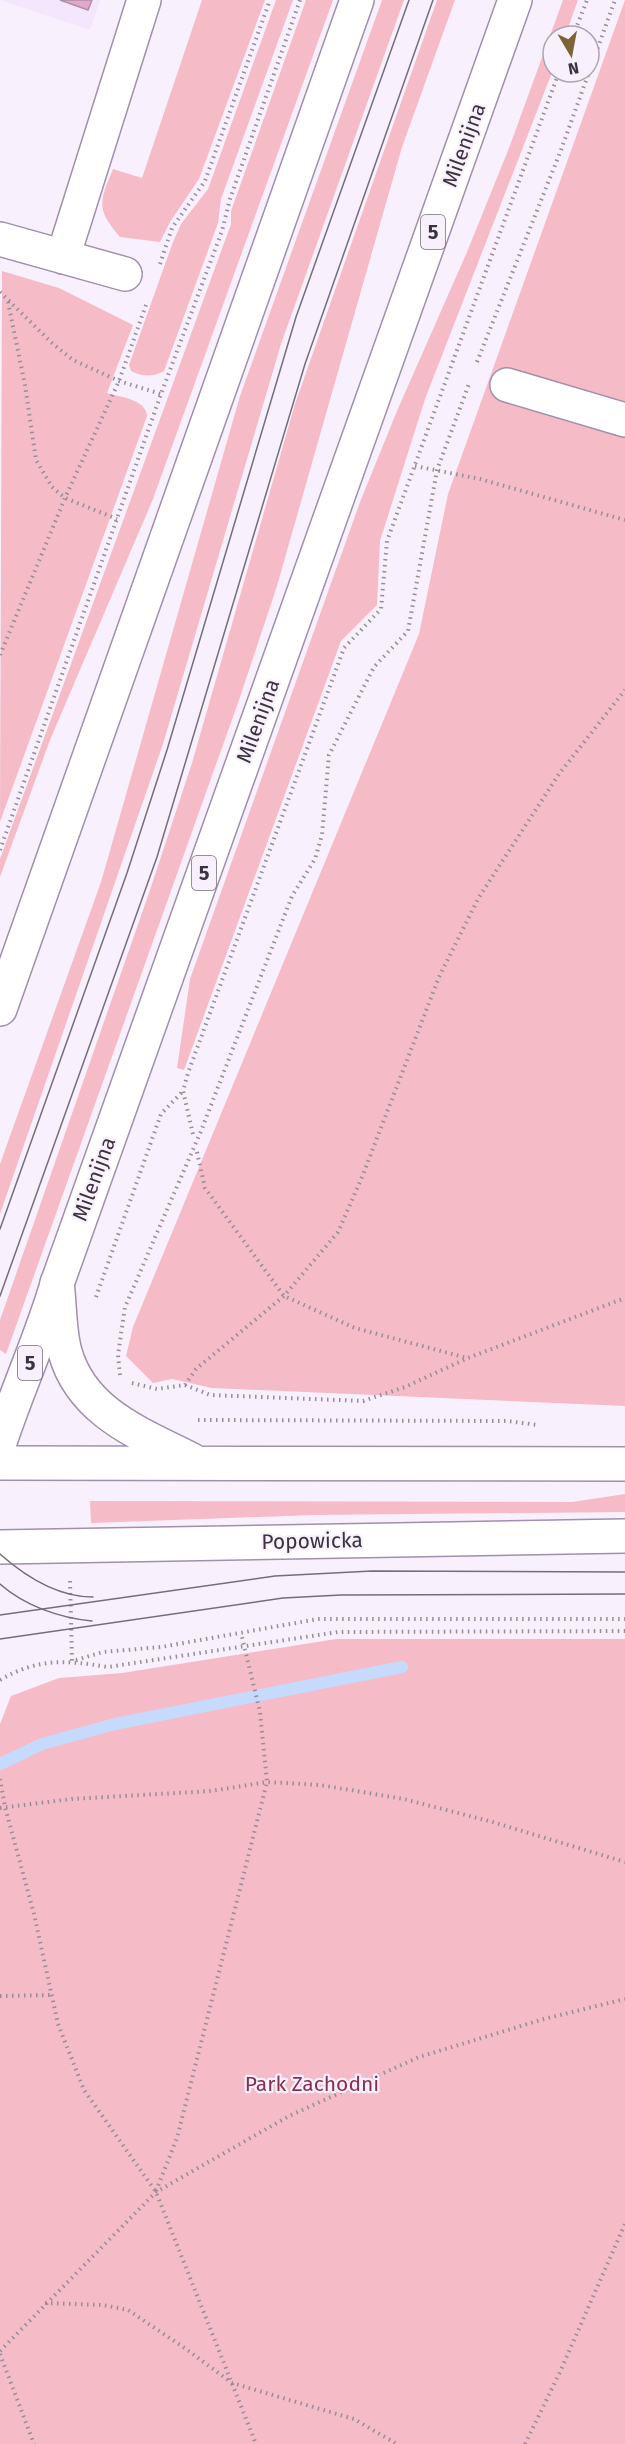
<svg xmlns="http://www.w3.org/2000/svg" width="625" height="2444" font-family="'Fira Sans',sans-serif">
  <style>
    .built { fill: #f4e6fd }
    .green { fill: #f5bcc8 }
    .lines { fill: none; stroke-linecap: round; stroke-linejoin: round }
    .stream { stroke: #c5dafd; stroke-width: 12 }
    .building { fill: #e3a6cf; stroke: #af90a4; stroke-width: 1.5 }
    .minor-casing { stroke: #a18fac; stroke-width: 36 }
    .major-casing { stroke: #a18fac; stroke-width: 36 }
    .path { stroke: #958d99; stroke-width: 4; stroke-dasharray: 1.5 4.5; stroke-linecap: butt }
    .minor { stroke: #fff; stroke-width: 33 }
    .major { stroke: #fff; stroke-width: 33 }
    .tram { stroke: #756d79; stroke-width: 1.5 }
    .labels { text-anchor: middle; stroke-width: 4.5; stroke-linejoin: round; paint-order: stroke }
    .shield { fill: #f8f1fd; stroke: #736b77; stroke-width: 1.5 }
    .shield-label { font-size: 20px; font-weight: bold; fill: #3a323e }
    .street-label { font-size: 21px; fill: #3a323e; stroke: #f8f1fd }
    .park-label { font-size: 21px; fill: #86304a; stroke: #f8f1fd }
  </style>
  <rect width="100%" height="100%" fill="#f8f1fd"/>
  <path class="built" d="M0 0H100L90 30Z"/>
  <path class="green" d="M202 0H265L199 179 170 222 160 242 120 237C96 209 99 203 113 169L142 178Z
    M276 0H293L221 199 218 223 164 371C153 377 143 377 131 371L129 365 173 242 181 224 208 189Z
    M306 0H333L153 499 50 740 0 877V859L231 224V211Z
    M382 0H404L281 344 163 744 0 1214V1164L101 882 240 396Z
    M437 0H455L402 147 277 586 239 700 6 1354 0 1350V1320L150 890 192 763 295 404Z
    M563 0H578L565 36H553V70L425 399 380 541 377 605 341 641 184 1070 177 1068 190 979 360 502 397 411 467 252 509 148Z
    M625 0V1406L212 1388 172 1379 153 1383 126 1356 133 1327 419 634 448 494Z
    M2 271 59 288 133 325 107 393C120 397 146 399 147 416L0 822Z
    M625 1494V1512L313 1515 91 1523 90 1501 572 1502Z
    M336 1639H625V2444H0V1724L11 1696 59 1678 122 1673Z"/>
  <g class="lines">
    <path class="stream" d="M0 1764 42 1744 115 1724 402 1667"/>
  </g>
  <path class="building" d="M60 0H92L88 10Z"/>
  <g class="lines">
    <g class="minor-casing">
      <path id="minor" d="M0 239 125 274
        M63 257 144 0
        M507 385 625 420
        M57 1283C60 1305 59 1331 65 1352 82 1413 141 1434 192 1460
        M0 1463 625 1464
        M0 1547 625 1536"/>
    </g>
    <g class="major-casing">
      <path id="major" d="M0 1009 357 0
        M0 1442C18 1388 42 1336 58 1281L515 0"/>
    </g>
    <path class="path" d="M573 36 587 0
      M160 264 172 228 205 181 270 0
      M0 292 53 344 73 360 119 381 161 394
      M8 302 25 385 36 460 52 487 65 498 117 519
      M477 362 561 150 615 0
      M415 466 480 479 625 520
      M0 655 65 498 119 381 146 305
      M0 850 161 394 222 231 230 199 300 0
      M193 1134 183 1091 188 1073 344 648 381 609 387 541 559 72
      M197 1152 205 1188 284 1296 355 1328 467 1358
      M96 1297 161 1114 183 1091
      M120 1375 118 1355 125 1307 201 1131 292 896 315 859 322 835 329 755 374 667 408 631 437 470 469 384
      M132 1383 157 1389 185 1385 210 1395 363 1401 405 1387 468 1358 625 1298
      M185 1385 196 1369 284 1296 338 1232 362 1177 439 977 479 897 559 774 625 690
      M198 1420 507 1421 538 1425
      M70 1581 72 1661
      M76 1660 103 1652 161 1647 318 1619H625
      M0 1680C38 1658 65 1660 108 1667L338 1632 625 1631
      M0 1779 5 1807 34 1914 58 2024 84 2090 156 2192 256 2444
      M0 1808 72 1799 211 1791 267 1782 320 1785 404 1799 489 1821 625 1862
      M0 1996 52 1995
      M156 2191 177 2138 267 1782 260 1712 241 1633
      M45 2303 103 2305 128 2310 186 2349 232 2383 354 2419 397 2444
      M0 2351 156 2192 289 2116 419 2057 544 2019 625 1999
      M0 2354 34 2444
      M525 2444 559 2374 625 2224"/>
    <use href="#minor" class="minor"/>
    <use href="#major" class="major"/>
    <path class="tram" d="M0 1229 127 873 167 750 296 317 409 0
      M0 1296 157 857 305 364 433 0
      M0 1554C26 1577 57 1597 93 1597
      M0 1584C25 1606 60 1618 92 1621
      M0 1615 275 1576 372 1571 625 1572
      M0 1639 283 1598 341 1595 625 1594"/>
  </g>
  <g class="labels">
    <g class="shield">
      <rect x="421" y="215" width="24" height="34" rx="4.5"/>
      <rect x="192" y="856" width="24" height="34" rx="4.5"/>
      <rect x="18" y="1346" width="24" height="34" rx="4.5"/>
    </g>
    <g class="shield-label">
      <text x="433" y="239">5</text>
      <text x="204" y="880">5</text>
      <text x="30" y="1370">5</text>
    </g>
    <g class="street-label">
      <text transform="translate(464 145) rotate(-70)" y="7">Milenijna</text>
      <text transform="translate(258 721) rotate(-70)" y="7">Milenijna</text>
      <text transform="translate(94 1179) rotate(-70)" y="7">Milenijna</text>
      <text transform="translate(312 1541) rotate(-1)" y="7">Popowicka</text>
    </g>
    <g class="park-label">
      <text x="312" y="2091">Park Zachodni</text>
    </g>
  </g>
  <g transform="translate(571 54) rotate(170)"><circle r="28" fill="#f8f1fd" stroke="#aca5b1" stroke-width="1.5"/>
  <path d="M0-4.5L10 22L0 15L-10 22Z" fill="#7c6434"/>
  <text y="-9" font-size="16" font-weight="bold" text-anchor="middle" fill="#3a323e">N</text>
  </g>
</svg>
